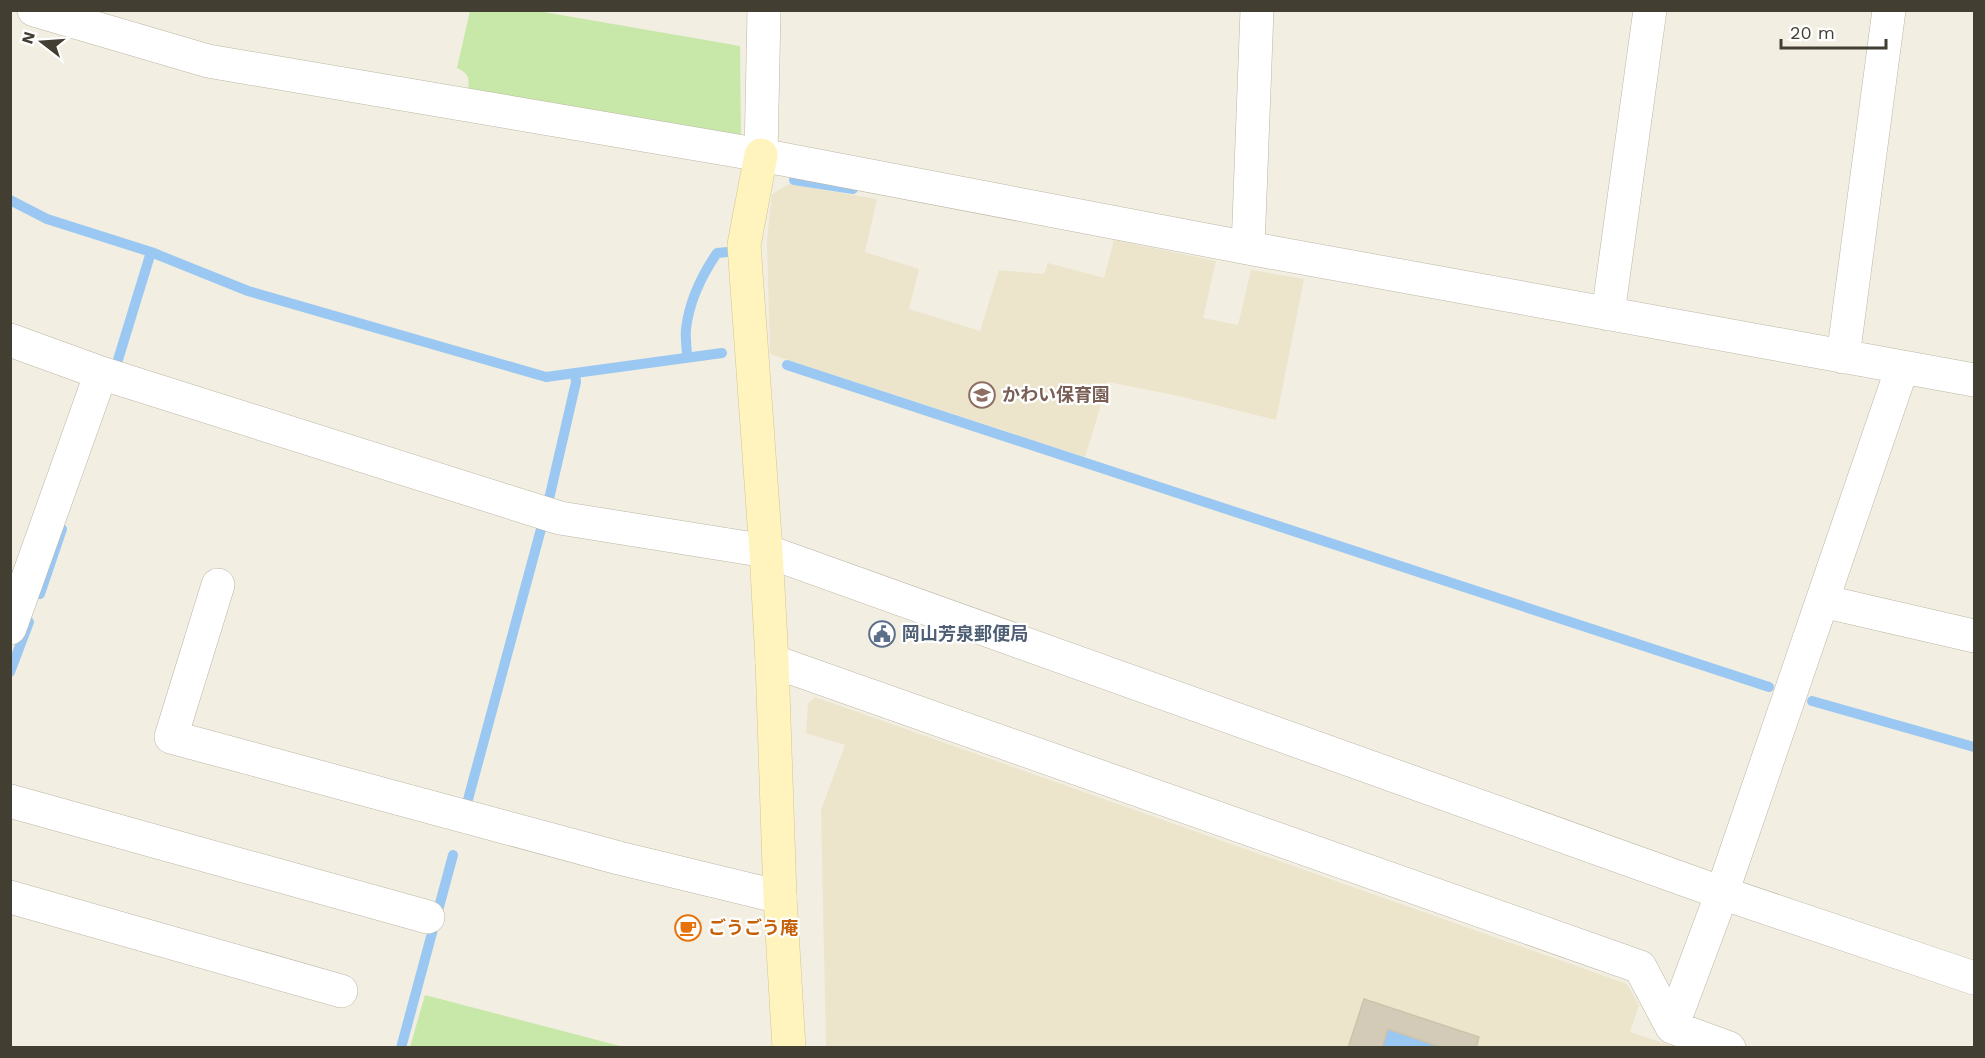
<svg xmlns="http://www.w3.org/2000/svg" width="1985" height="1058" font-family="'Work Sans','Noto Sans JP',sans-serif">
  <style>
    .education { fill: #ece5cb }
    .green { fill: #c7e8a8 }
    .water { fill: #9ac8f2 }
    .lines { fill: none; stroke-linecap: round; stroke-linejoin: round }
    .stream { stroke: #9ac8f2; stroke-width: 10 }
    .building { fill: #d3cab7; stroke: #cec3aa; stroke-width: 1.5 }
    .street-casing { stroke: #bdb6a4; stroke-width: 34 }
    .secondary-casing { stroke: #d3c78f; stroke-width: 34 }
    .street { stroke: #fff; stroke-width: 33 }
    .secondary { stroke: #fff4be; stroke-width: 33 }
    .labels { text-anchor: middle; stroke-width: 4.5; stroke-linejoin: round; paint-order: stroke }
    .education-label { font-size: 18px; font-weight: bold; fill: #785e54; stroke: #fff; text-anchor: start }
    .service-label { font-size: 18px; font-weight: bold; fill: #4e5e75; stroke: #fff; text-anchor: start }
    .food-label { font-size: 18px; font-weight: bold; fill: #c56008; stroke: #fff; text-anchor: start }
  </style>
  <rect width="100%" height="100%" fill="#f2eee2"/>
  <path class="education" d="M789 184 877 199 865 252 919 269 909 309 980 331 999 270 1044 274 1048 263 1104 278 1114 240 1216 261 1203 318 1238 325 1251 270 1304 279 1276 420 1179 396 1108 382 1085 457 770 354 767 240 772 194Z
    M815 697 1627 984 1639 1005 1630 1032 1675 1047H826L821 810 845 745 806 733 808 704Z"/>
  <path class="green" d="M470 11H538L740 46 741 141 468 89C470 78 468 73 457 68Z
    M425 995 624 1047H410Z"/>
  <path class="water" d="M1388 1029 1443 1047 1382 1048Z"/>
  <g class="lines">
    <path class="stream" d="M794 180 853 189
      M10 200 47 219 151 252 248 291 546 377 722 353
      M687 358C687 348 685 338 686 329 689 303 702 275 717 253L728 252
      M117 363 151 252
      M787 365 1769 687
      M549 499 576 382 575 373
      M40 594 62 529
      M10 672 29 622
      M1812 701 1974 747
      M466 807 541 529
      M401 1048 453 855"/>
  </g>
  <path class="building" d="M1364 999 1479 1037 1476 1048H1443L1388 1029 1382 1048H1348Z"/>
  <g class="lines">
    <g class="street-casing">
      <path id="street" d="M34 10 208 61 761 155 1248 248 1974 380
        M761 155 764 10
        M1248 248 1257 10
        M1608 314 1650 10
        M10 340 101 373 10 628
        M1843 357 1889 10
        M101 373 560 518 766 551 1722 893 1974 978
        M218 585 171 737 619 858 780 897
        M1822 601 1974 636
        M772 661 1640 967 1672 1027 1729 1048
        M10 801 428 917
        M10 897 341 991
        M1672 1027 1722 893 1902 368"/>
    </g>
    <g class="secondary-casing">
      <path id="secondary" d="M761 155 744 245 766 551 772 661 780 897 789 1048"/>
    </g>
    <use href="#street" class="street"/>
    <use href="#secondary" class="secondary"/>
  </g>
  <defs>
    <g id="school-ring" transform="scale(1.35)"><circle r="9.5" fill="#fff" stroke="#8d6e63" stroke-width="1.5"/><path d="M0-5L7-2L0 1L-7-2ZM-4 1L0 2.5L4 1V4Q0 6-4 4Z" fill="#8d6e63"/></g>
    <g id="civic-ring" transform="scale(1.35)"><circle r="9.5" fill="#fff" stroke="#5c6f8a" stroke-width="1.5"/><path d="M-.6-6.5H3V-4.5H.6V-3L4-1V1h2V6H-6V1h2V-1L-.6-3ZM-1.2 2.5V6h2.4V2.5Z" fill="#5c6f8a"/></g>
    <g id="cafe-ring" transform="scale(1.35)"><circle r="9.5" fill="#fff" stroke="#e8710a" stroke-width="1.5"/><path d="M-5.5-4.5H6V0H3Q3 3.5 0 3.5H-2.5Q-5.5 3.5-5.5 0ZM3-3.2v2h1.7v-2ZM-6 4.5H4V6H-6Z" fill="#e8710a"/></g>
  </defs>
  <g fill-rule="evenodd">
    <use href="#school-ring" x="982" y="395"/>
    <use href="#civic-ring" x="882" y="634"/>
    <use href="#cafe-ring" x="688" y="928"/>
  </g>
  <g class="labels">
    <g class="education-label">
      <text x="1002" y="401">かわい保育園</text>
    </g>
    <g class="service-label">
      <text x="902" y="640">岡山芳泉郵便局</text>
    </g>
    <g class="food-label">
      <text x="708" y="934">ごうごう庵</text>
    </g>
  </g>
  <rect width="1985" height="1058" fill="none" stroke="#433e32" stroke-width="24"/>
  <g transform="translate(42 42) rotate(287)" stroke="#ffffff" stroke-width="4.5" paint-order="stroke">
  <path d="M0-4.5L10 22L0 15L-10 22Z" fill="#433e32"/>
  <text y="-9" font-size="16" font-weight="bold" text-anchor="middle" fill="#433e32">N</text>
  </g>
  <path d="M1781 39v9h105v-9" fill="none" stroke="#433e32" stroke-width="3"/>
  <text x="1790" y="39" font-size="18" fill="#433e32" stroke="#ffffff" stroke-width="4.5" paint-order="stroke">20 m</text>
</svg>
